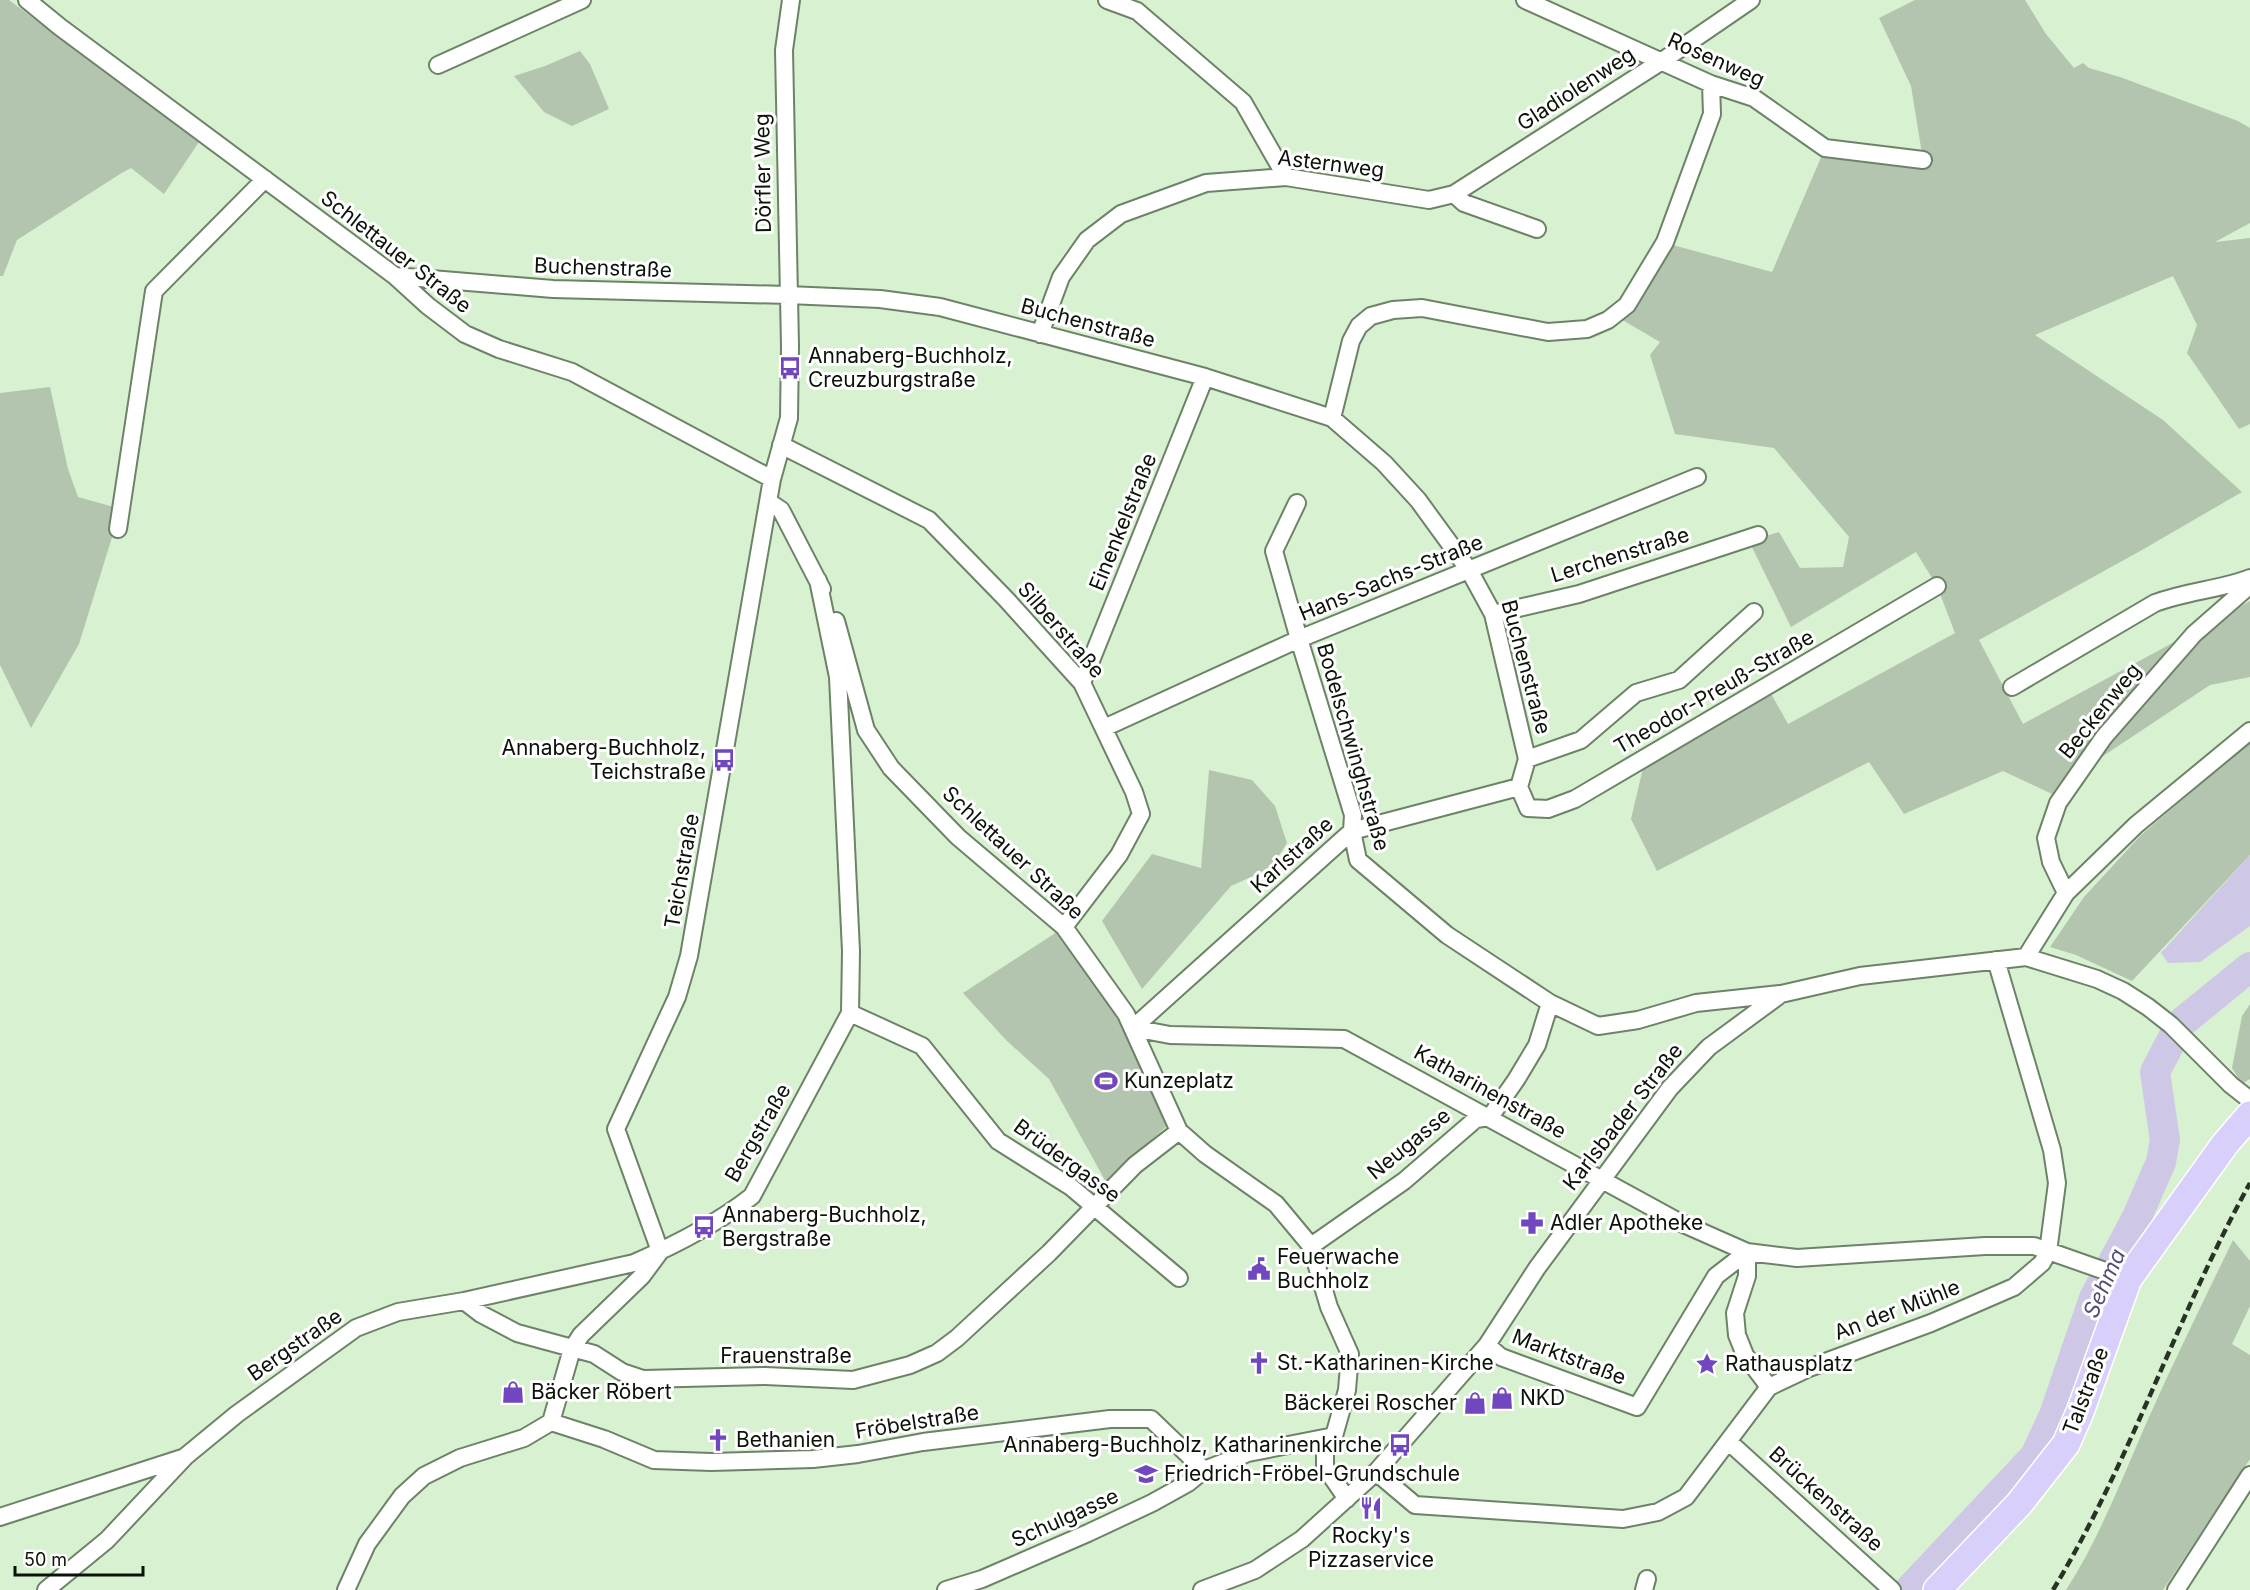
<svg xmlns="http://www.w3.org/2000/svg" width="2250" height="1590" font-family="Inter,sans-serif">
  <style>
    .green { fill: #b4c5af }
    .water { fill: #cec8e6 }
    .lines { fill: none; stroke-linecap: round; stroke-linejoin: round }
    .river { stroke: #cec8e6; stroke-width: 30 }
    .minor-casing { stroke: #6d8367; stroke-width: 20 }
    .primary-casing { stroke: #fff; stroke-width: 30 }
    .minor { stroke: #fff; stroke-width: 16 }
    .primary { stroke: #d9cffb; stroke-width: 27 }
    .rail { stroke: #293325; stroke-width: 4.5; stroke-dasharray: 9 4.5; stroke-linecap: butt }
    .labels { text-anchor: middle; stroke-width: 6; stroke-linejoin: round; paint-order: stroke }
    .street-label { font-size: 21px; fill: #0b1308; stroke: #fff }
    .poi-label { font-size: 21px; fill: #0b1308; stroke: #fff; text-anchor: start }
    .water-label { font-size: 22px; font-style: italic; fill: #554a76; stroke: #fff }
  </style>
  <rect width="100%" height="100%" fill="#d8f1d1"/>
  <path class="green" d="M0 0H9L199 142 164 194 131 168 120 174 17 240 3 276H0Z
    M1915 0H2025L2046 34 2074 68 2083 63 2089 68 2120 77 2238 121 2250 128V223L2215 242 2250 238V424L2239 429 2187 353 2197 325 2173 276 2035 335 2163 420 2242 492 2142 550 1979 640 2023 724 2250 601V677L2210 685 2058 786 2052 794 2003 771 1904 814 1869 762 1657 871 1631 819 1644 764 1769 690 1788 724 1955 633 1937 586 1916 552 1791 627 1749 541 1779 532 1800 568 1843 567 1849 537 1774 448 1675 434 1650 355 1660 342 1619 318 1669 244 1772 272 1825 148 1923 160 1911 86 1879 18Z
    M580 51 590 64 609 109 572 126 544 112 514 76 545 66Z
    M50 387 68 469 78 497 114 507 113 534 79 644 31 728 0 665V393Z
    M2250 742V855L2132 981 2076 955 2050 947 2084 897 2141 835Z
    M1209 770 1252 780 1275 806 1287 843 1271 868 1231 886 1142 989 1102 921 1152 854 1201 868Z
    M1057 932 1130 1031 1170 1123 1106 1182 1049 1079 1006 1040 963 993Z
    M2250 1004V1079L2242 1084 2232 1068 2242 1016Z
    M2233 1240 2250 1261V1306L2232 1344 2250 1355V1459L2163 1590H2066C2099 1539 2121 1481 2145 1426 2173 1363 2203 1302 2233 1240Z"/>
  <path class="water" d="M2250 855V926L2200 962 2168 963 2161 953Z"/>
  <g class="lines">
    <path class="river" d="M1909 1590 2035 1456 2054 1415 2094 1298 2137 1217 2161 1162 2165 1140 2155 1072 2180 1024 2250 967"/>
    <g class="minor-casing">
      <path id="minor" d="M27 0 60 27 395 276 428 306 465 334 499 349 572 372 772 479
        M1107 0 1137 11 1243 102 1286 177
        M1525 0 1711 84 1754 98 1825 148 1923 160
        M438 65 582 0
        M1454 194 1464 203 1537 229
        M395 276 553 289 788 295 880 299 940 307 1205 377 1332 418 1384 463 1418 500 1469 570 1493 614 1527 759 1519 787
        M1040 334 1061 277 1087 240 1121 214 1206 183 1286 177 1429 200 1454 194 1662 61 1751 0
        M1332 418 1351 341 1359 326 1371 316 1393 310 1422 308 1548 332 1587 329 1608 320 1627 305 1665 242 1712 114 1711 84
        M781 445 929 520 1006 599 1082 683 1134 792 1141 814 1119 855 1064 927
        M769 502 781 510 822 589
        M1297 503 1274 551 1299 639 1353 815 1352 831 1358 860 1447 935 1550 1003 1598 1026 1638 1020 1696 1003 1780 994
        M118 529 154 291 265 179
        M1493 614 1579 594 1758 535
        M836 621 866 730 891 768 958 837 1064 927 1126 1014 1179 1131 1205 1154 1276 1204 1311 1246 1329 1307 1350 1354 1347 1390 1334 1436 1325 1452V1467L1347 1499
        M1082 683 1205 377
        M2012 687 2155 603C2187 591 2218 590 2250 578
        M1104 728 1299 639 1697 477
        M1527 759 1581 740 1636 693 1679 680 1754 612
        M1519 787 1528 808 1548 809 1575 799 1937 586
        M2066 893 2051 862 2046 838 2058 803 2104 737 2194 634 2250 585
        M2026 957 2066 893 2136 825 2250 731
        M850 1013 922 1046 998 1141 1071 1187 1179 1278
        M1133 1028 1170 1035 1344 1039 1679 1222 1747 1252 1797 1258 1985 1246H2034L2128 1279
        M1133 1028 1352 831 1519 787
        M1311 1246 1404 1181 1476 1119 1490 1117 1516 1080 1537 1045 1550 1003
        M660 1251 616 1129 677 997 689 956 772 479 789 418 790 346 784 50 791 0
        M1747 1252V1276L1735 1313 1737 1335 1745 1355 1769 1387
        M464 1301 481 1314 517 1333 594 1354 622 1372 643 1379 765 1376 853 1380 910 1365 937 1353 957 1338 1049 1253 1135 1165 1179 1131
        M1487 1345 1501 1357 1637 1407 1716 1276 1747 1252
        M551 1422 604 1439 654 1460 711 1462 813 1459 858 1454 923 1442 1110 1419H1151L1204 1470
        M1729 1442 1892 1590
        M1376 1472 1415 1505 1623 1519 1658 1512 1686 1497 1769 1387 1809 1368 1931 1323 2014 1287 2042 1263 2048 1252 2057 1183 2052 1150 1996 960
        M0 1517 182 1458
        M46 1590 107 1540 186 1456 237 1414 356 1328 398 1312 464 1301 634 1263C675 1245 717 1224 752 1196L850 1013 851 951 838 677 818 580
        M346 1590 367 1544 402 1496 424 1476 460 1458 524 1438 551 1422 572 1349 581 1335 642 1276 659 1253
        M946 1590 982 1579 1088 1533 1152 1503 1188 1483 1204 1470 1248 1453 1334 1436
        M1202 1590 1255 1570 1302 1539 1376 1472 1487 1345 1537 1268 1670 1088 1709 1047 1781 994 1860 976 2026 957 2097 979 2123 991 2148 1007 2171 1025 2231 1085 2250 1100
        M1644 1590 1647 1579
        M2176 1590 2250 1475"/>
    </g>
    <g class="primary-casing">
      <path id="primary" d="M1937 1590 2019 1504 2066 1444 2080 1412 2128 1279 2225 1144 2250 1115"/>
    </g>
    <use href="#minor" class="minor"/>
    <use href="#primary" class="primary"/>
    <path class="rail" d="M2053 1590C2131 1461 2177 1315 2250 1183"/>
  </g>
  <defs>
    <g id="bus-bare" transform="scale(1.8)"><path d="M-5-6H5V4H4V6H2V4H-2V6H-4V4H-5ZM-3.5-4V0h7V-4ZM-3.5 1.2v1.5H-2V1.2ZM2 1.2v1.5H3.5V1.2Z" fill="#7047bf" stroke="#fff" stroke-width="2.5" paint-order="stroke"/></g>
    <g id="stadium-bare" transform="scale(1.8)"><path d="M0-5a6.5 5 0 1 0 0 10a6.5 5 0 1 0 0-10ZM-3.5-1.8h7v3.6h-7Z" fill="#7047bf" stroke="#fff" stroke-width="2.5" paint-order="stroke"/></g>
    <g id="pharmacy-bare" transform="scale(1.8)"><path d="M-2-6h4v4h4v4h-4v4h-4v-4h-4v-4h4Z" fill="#7047bf" stroke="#fff" stroke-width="2.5" paint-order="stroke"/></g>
    <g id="civic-bare" transform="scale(1.8)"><path d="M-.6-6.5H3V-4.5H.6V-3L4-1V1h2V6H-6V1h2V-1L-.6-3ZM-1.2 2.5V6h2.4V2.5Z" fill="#7047bf" stroke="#fff" stroke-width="2.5" paint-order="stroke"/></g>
    <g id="church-bare" transform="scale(1.8)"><path d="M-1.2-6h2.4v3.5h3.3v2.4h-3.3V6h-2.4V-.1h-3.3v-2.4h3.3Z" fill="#7047bf" stroke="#fff" stroke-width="2.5" paint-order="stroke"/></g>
    <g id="sight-bare" transform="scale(1.8)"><path d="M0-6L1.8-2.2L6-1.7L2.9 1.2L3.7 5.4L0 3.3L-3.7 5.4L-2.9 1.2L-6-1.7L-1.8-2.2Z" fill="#7047bf" stroke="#fff" stroke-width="2.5" paint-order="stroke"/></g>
    <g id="shop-bare" transform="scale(1.8)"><path d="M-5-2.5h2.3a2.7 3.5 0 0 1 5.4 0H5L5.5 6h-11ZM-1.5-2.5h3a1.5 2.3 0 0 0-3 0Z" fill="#7047bf" stroke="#fff" stroke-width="2.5" paint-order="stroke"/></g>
    <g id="school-bare" transform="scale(1.8)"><path d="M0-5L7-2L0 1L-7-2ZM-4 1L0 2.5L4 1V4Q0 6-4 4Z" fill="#7047bf" stroke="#fff" stroke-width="2.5" paint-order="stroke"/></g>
    <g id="restaurant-bare" transform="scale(1.8)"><path d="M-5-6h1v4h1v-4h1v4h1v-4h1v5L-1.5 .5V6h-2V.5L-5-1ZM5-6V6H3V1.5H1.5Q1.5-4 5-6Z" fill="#7047bf" stroke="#fff" stroke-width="2.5" paint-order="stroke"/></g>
  </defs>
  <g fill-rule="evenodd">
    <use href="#bus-bare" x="790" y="368"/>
    <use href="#bus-bare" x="724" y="760"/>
    <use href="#stadium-bare" x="1106" y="1081"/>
    <use href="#pharmacy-bare" x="1532" y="1223"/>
    <use href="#bus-bare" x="704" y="1227"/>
    <use href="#civic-bare" x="1259" y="1269"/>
    <use href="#church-bare" x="1259" y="1363"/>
    <use href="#sight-bare" x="1707" y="1364"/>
    <use href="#shop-bare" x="513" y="1392"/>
    <use href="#shop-bare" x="1502" y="1398"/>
    <use href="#shop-bare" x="1475" y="1403"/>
    <use href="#church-bare" x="718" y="1440"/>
    <use href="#bus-bare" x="1400" y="1445"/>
    <use href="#school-bare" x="1146" y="1474"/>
    <use href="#restaurant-bare" x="1371" y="1508"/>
  </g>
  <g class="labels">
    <g class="street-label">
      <text transform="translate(1716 60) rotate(24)" y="7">Rosenweg</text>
      <text transform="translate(1576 89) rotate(-33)" y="7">Gladiolenweg</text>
      <text transform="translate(1331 164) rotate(7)" y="7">Asternweg</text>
      <text transform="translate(763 173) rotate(-91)" y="7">Dörfler Weg</text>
      <text transform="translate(396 252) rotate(38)" y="7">Schlettauer Straße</text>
      <text transform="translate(603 268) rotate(2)" y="7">Buchenstraße</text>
      <text transform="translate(1088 323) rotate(15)" y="7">Buchenstraße</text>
      <text transform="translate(1123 522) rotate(-68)" y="7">Einenkelstraße</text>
      <text transform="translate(1620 555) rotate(-17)" y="7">Lerchenstraße</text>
      <text transform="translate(1391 578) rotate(-22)" y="7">Hans-Sachs-Straße</text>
      <text transform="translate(1061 630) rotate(49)" y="7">Silberstraße</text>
      <text transform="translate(1526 667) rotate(75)" y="7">Buchenstraße</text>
      <text transform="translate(1714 692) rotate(-30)" y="7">Theodor-Preuß-Straße</text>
      <text transform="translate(2100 711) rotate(-51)" y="7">Beckenweg</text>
      <text transform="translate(1353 747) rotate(74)" y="7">Bodelschwinghstraße</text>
      <text transform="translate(1013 853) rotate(43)" y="7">Schlettauer Straße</text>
      <text transform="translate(1292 855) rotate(-42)" y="7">Karlstraße</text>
      <text transform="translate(682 871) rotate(-80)" y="7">Teichstraße</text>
      <text transform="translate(1490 1092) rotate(29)" y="7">Katharinenstraße</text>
      <text transform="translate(1623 1117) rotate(-52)" y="7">Karlsbader Straße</text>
      <text transform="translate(758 1133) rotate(-60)" y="7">Bergstraße</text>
      <text transform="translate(1409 1144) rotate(-39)" y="7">Neugasse</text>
      <text transform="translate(1067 1161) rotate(36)" y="7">Brüdergasse</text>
      <text transform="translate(1897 1310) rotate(-21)" y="7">An der Mühle</text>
      <text transform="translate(295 1345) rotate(-35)" y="7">Bergstraße</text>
      <text x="786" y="1363">Frauenstraße</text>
      <text transform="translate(1569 1357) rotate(21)" y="7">Marktstraße</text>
      <text transform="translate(2086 1391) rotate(-69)" y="7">Talstraße</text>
      <text transform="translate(917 1422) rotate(-9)" y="7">Fröbelstraße</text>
      <text transform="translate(1826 1499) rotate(42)" y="7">Brückenstraße</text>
      <text transform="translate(1065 1518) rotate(-24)" y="7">Schulgasse</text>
    </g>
    <g class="poi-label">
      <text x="808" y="363">Annaberg-Buchholz,<tspan x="808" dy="24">Creuzburgstraße</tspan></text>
      <text x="706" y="755" text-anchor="end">Annaberg-Buchholz,<tspan x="706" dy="24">Teichstraße</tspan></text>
      <text x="1124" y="1088">Kunzeplatz</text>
      <text x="722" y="1222">Annaberg-Buchholz,<tspan x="722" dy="24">Bergstraße</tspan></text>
      <text x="1550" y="1230">Adler Apotheke</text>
      <text x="1277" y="1264">Feuerwache<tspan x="1277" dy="24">Buchholz</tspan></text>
      <text x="1277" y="1370">St.-Katharinen-Kirche</text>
      <text x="1725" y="1371">Rathausplatz</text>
      <text x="531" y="1399">Bäcker Röbert</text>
      <text x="1520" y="1405">NKD</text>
      <text x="1457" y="1410" text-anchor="end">Bäckerei Roscher</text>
      <text x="736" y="1447">Bethanien</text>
      <text x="1382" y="1452" text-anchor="end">Annaberg-Buchholz, Katharinenkirche</text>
      <text x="1164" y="1481">Friedrich-Fröbel-Grundschule</text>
      <text x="1371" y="1543" text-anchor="middle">Rocky's<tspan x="1371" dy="24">Pizzaservice</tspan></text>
    </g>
    <g class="water-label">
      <text transform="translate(2104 1283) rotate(-66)" y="8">Sehma</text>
    </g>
  </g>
  <path d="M15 1566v9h128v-9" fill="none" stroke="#0b1308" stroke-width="3"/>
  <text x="24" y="1566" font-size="18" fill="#0b1308" stroke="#ffffff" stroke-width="4.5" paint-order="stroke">50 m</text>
</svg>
